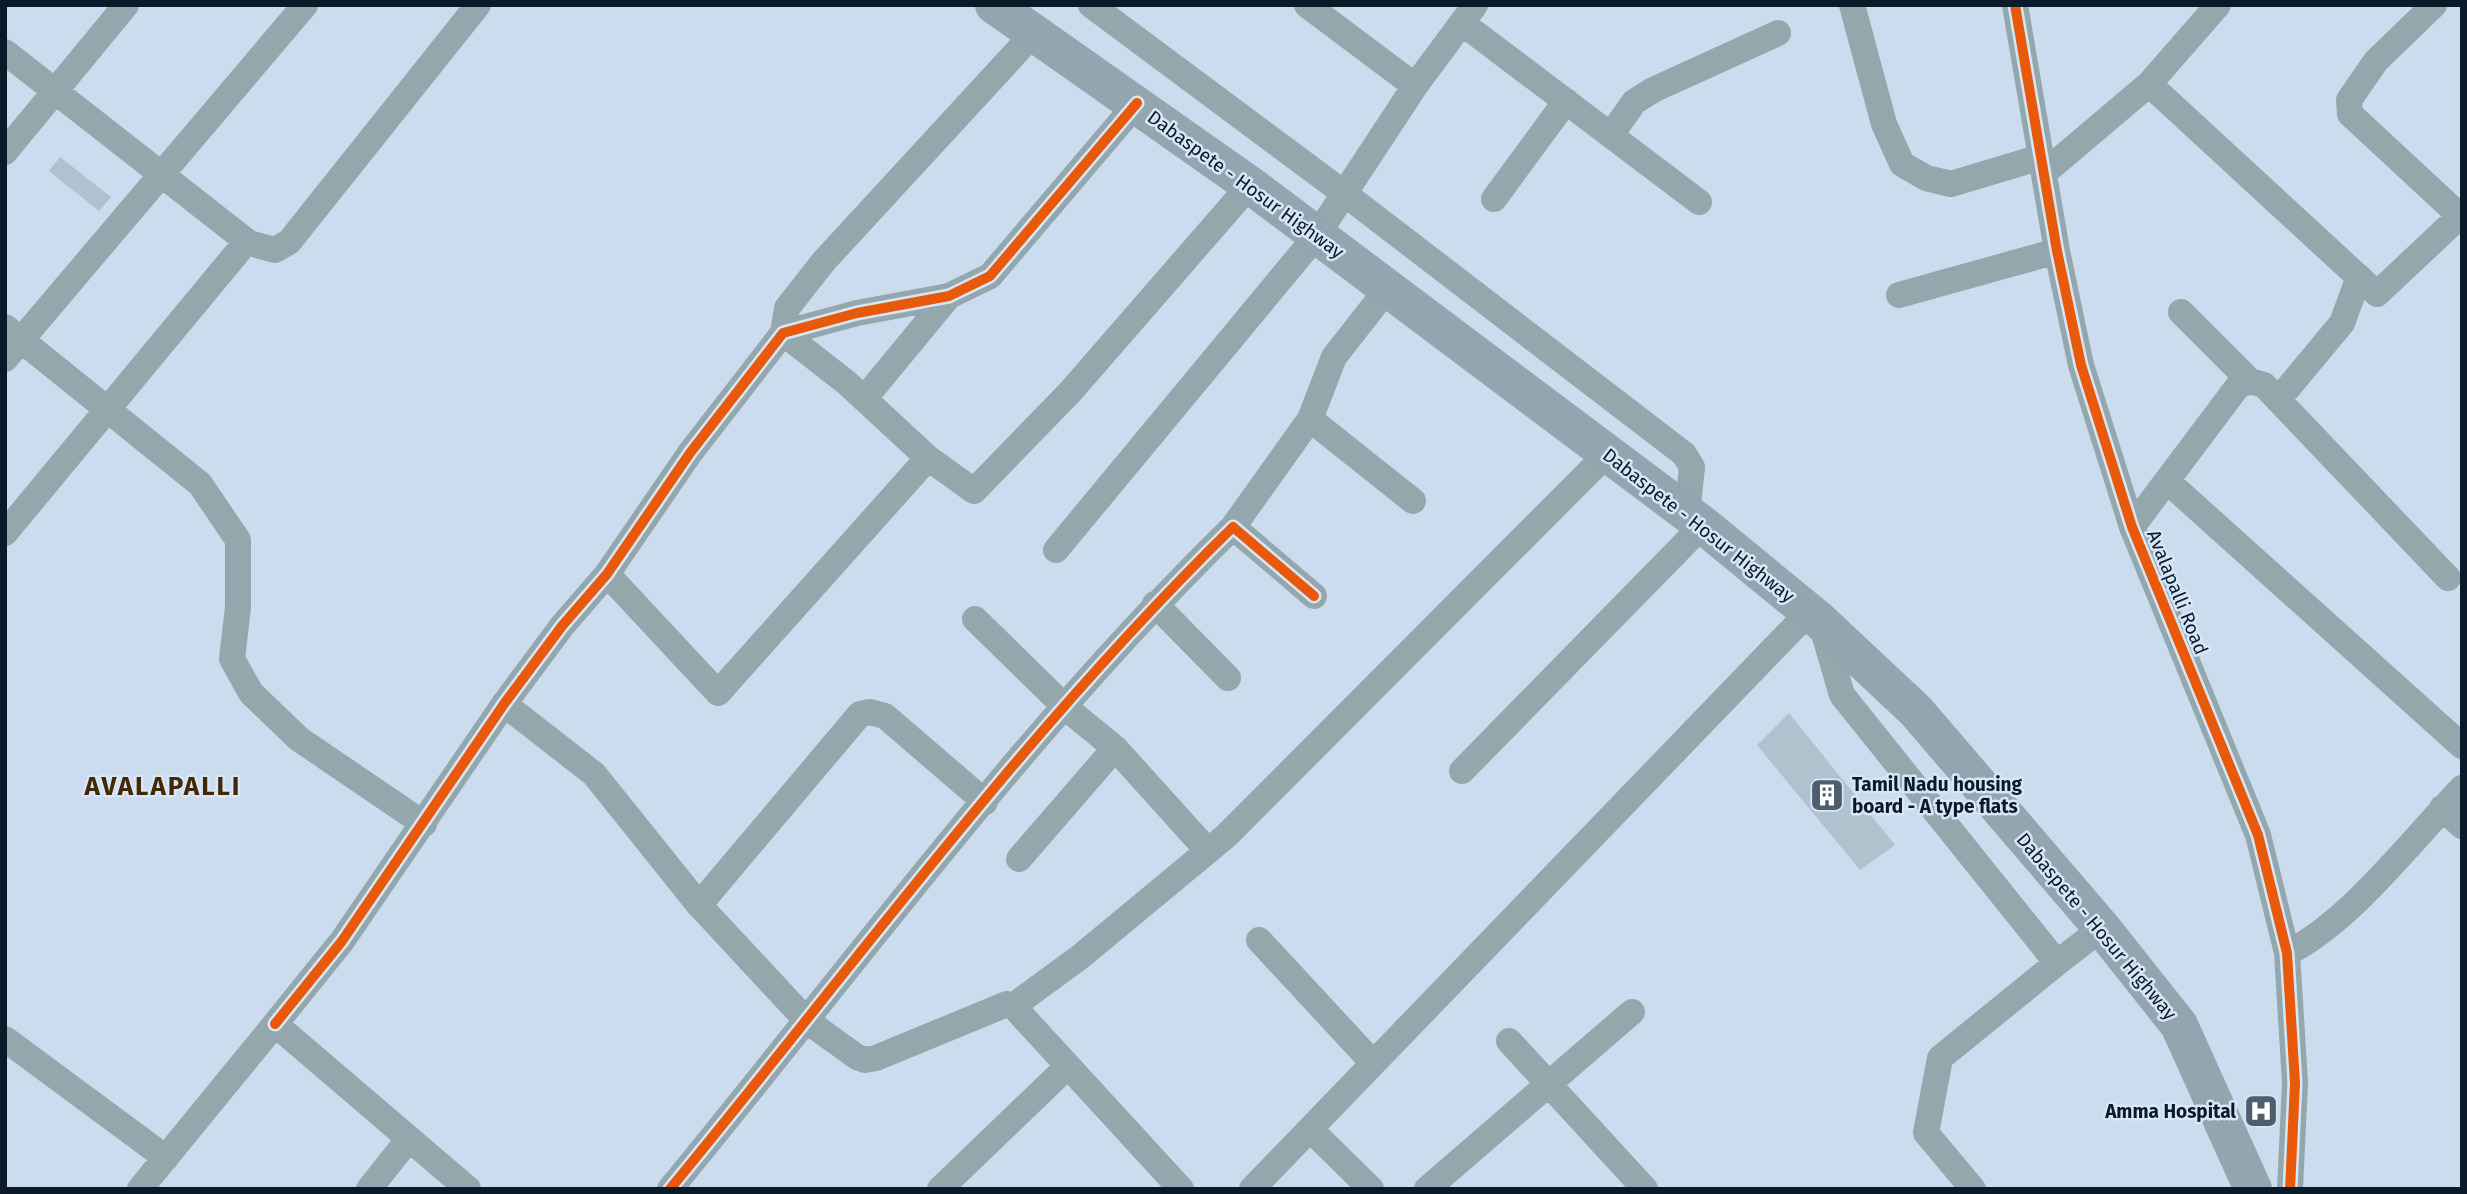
<svg xmlns="http://www.w3.org/2000/svg" width="2467" height="1194" font-family="'Fira Sans',sans-serif">
  <style>
    .building { fill: #afc2ce }
    .lines { fill: none; stroke-linecap: round; stroke-linejoin: round }
    .minor { stroke: #93a7ac; stroke-width: 26 }
    .highway { stroke: #93a6b0; stroke-width: 38 }
    .cycleway-casing { stroke: #d7e7f7; stroke-width: 15 }
    .cycleway { stroke: #e8590c; stroke-width: 10 }
    .labels { text-anchor: middle; stroke-width: 5; stroke-linejoin: round; paint-order: stroke }
    .street-label { font-size: 19px; fill: #0b1a28; stroke: #d7e7f7 }
    .poi-label { font-size: 19px; font-weight: bold; fill: #0b1a28; stroke: #d7e7f7; text-anchor: start }
    .district-label { font-size: 26px; font-weight: bold; letter-spacing: 2px; fill: #432807; stroke: #d7e7f7 }
  </style>
  <rect width="100%" height="100%" fill="#cadced"/>
  <path class="building" d="M60 157 111 197 99 211 49 171Z
    M1789 713 1895 845 1860 870 1757 745Z
    M2269 1094 2278 1109 2254 1129 2244 1114Z"/>
  <g class="lines">
    <path class="minor" d="M1091 5 1345 194 1684 454 1692 467 1687 513
      M1307 5 1415 86
      M1852 5 1884 124 1902 164 1926 178 1951 184 2041 157
      M2015 5 2057 251 2081 365 2132 527 2258 835 2287 953 2295 1083 2290 1189
      M2218 5 2149 84 2377 294 2460 216 2350 114 2349 100 2376 61 2434 5
      M1462 23 1699 202
      M5 52 249 243
      M1611 135 1634 102 1653 90 1778 33
      M5 152 126 5
      M2044 173 2149 84
      M1494 199 1566 101
      M1899 295 2057 251
      M2181 312 2250 381
      M5 327 200 484 238 540V607L232 659 251 693 299 739 424 824
      M5 359 305 5
      M864 399 949 296
      M2278 400 2342 323 2359 277
      M1310 419 1413 501
      M928 458 847 383 783 333 787 308 824 261 1035 32
      M2167 481 2462 746
      M1233 527 1310 419 1334 357 1388 288
      M2132 527 2238 386 2250 381 2264 385 2448 578
      M5 533 242 247 249 243 275 250 289 242 478 5
      M1056 550 1317 235 1415 86 1475 5
      M607 574 718 693 928 458 974 491 1071 391 1250 185
      M1155 604 1228 678
      M975 619 1066 708 1115 748 1208 851
      M1821 623 1842 695 2057 963 2102 928
      M504 704 594 774 699 905 807 1021 857 1057 865 1060 876 1058 1007 1004 1013 1006 1181 1189
      M1462 771 1703 525
      M2442 808 2462 826
      M1019 859 1115 748
      M699 905 860 714 870 712 885 716 985 802
      M1259 940 1373 1063
      M2287 953C2349 923 2413 839 2462 788
      M1013 1006 1080 957 1226 836 1608 453
      M275 1024 342 941 504 704 562 626 607 574 690 453 783 333 857 313 949 296 990 276 1137 103
      M5 1039 166 1158
      M1509 1041 1645 1189
      M1310 1129 1371 1189
      M140 1189 275 1024 468 1189
      M369 1189 408 1140
      M670 1189C853 967 1027 728 1233 527L1314 596
      M940 1189 1068 1066
      M1252 1189 1809 612
      M1427 1189 1632 1012
      M1973 1189 1926 1133 1940 1058 2057 963"/>
    <path class="highway" d="M994 5 1250 185 1703 525 1820 621 1916 711 2102 928 2179 1025 2253 1189"/>
    <g class="cycleway-casing">
      <path id="cycleway" d="M2015 5 2057 251 2081 365 2132 527 2258 835 2287 953 2295 1083 2290 1189
        M275 1024 342 941 504 704 562 626 607 574 690 453 783 333 857 313 949 296 990 276 1137 103
        M670 1189C853 967 1027 728 1233 527L1314 596"/>
    </g>
    <use href="#cycleway" class="cycleway"/>
  </g>
  <defs>
    <g id="building-square" transform="scale(1.75)"><rect x="-9" y="-9" width="18" height="18" rx="4" fill="#4e5e6d" stroke="#d7e7f7"/><path d="M-4-6H4V6H1V3H-1V6H-4ZM-2.5-4.3h1.7v1.8h-1.7ZM.8-4.3h1.7v1.8H.8ZM-2.5-1h1.7V.8h-1.7ZM.8-1h1.7V.8H.8Z" fill="#fff"/></g>
    <g id="hospital-square" transform="scale(1.75)"><rect x="-9" y="-9" width="18" height="18" rx="4" fill="#4e5e6d" stroke="#d7e7f7"/><path d="M-5-5h3v3.5h4V-5h3V5h-3V1.5h-4V5h-3Z" fill="#fff"/></g>
  </defs>
  <g fill-rule="evenodd">
    <use href="#building-square" x="1827" y="795"/>
    <use href="#hospital-square" x="2261" y="1111"/>
  </g>
  <g class="labels">
    <g class="street-label">
      <text transform="translate(1246 184) rotate(36)" y="7">Dabaspete - Hosur Highway</text>
      <text transform="translate(1699 525) rotate(38)" y="7">Dabaspete - Hosur Highway</text>
      <text transform="translate(2178 592) rotate(68)" y="7">Avalapalli Road</text>
      <text transform="translate(2097 926) rotate(50)" y="7">Dabaspete - Hosur Highway</text>
    </g>
    <g class="poi-label">
      <text x="1852" y="791">Tamil Nadu housing<tspan x="1852" dy="22">board - A type flats</tspan></text>
      <text x="2236" y="1118" text-anchor="end">Amma Hospital</text>
    </g>
    <g class="district-label">
      <text x="163" y="795">AVALAPALLI</text>
    </g>
  </g>
  <rect width="2467" height="1194" fill="none" stroke="#0b1a28" stroke-width="14"/>
</svg>
